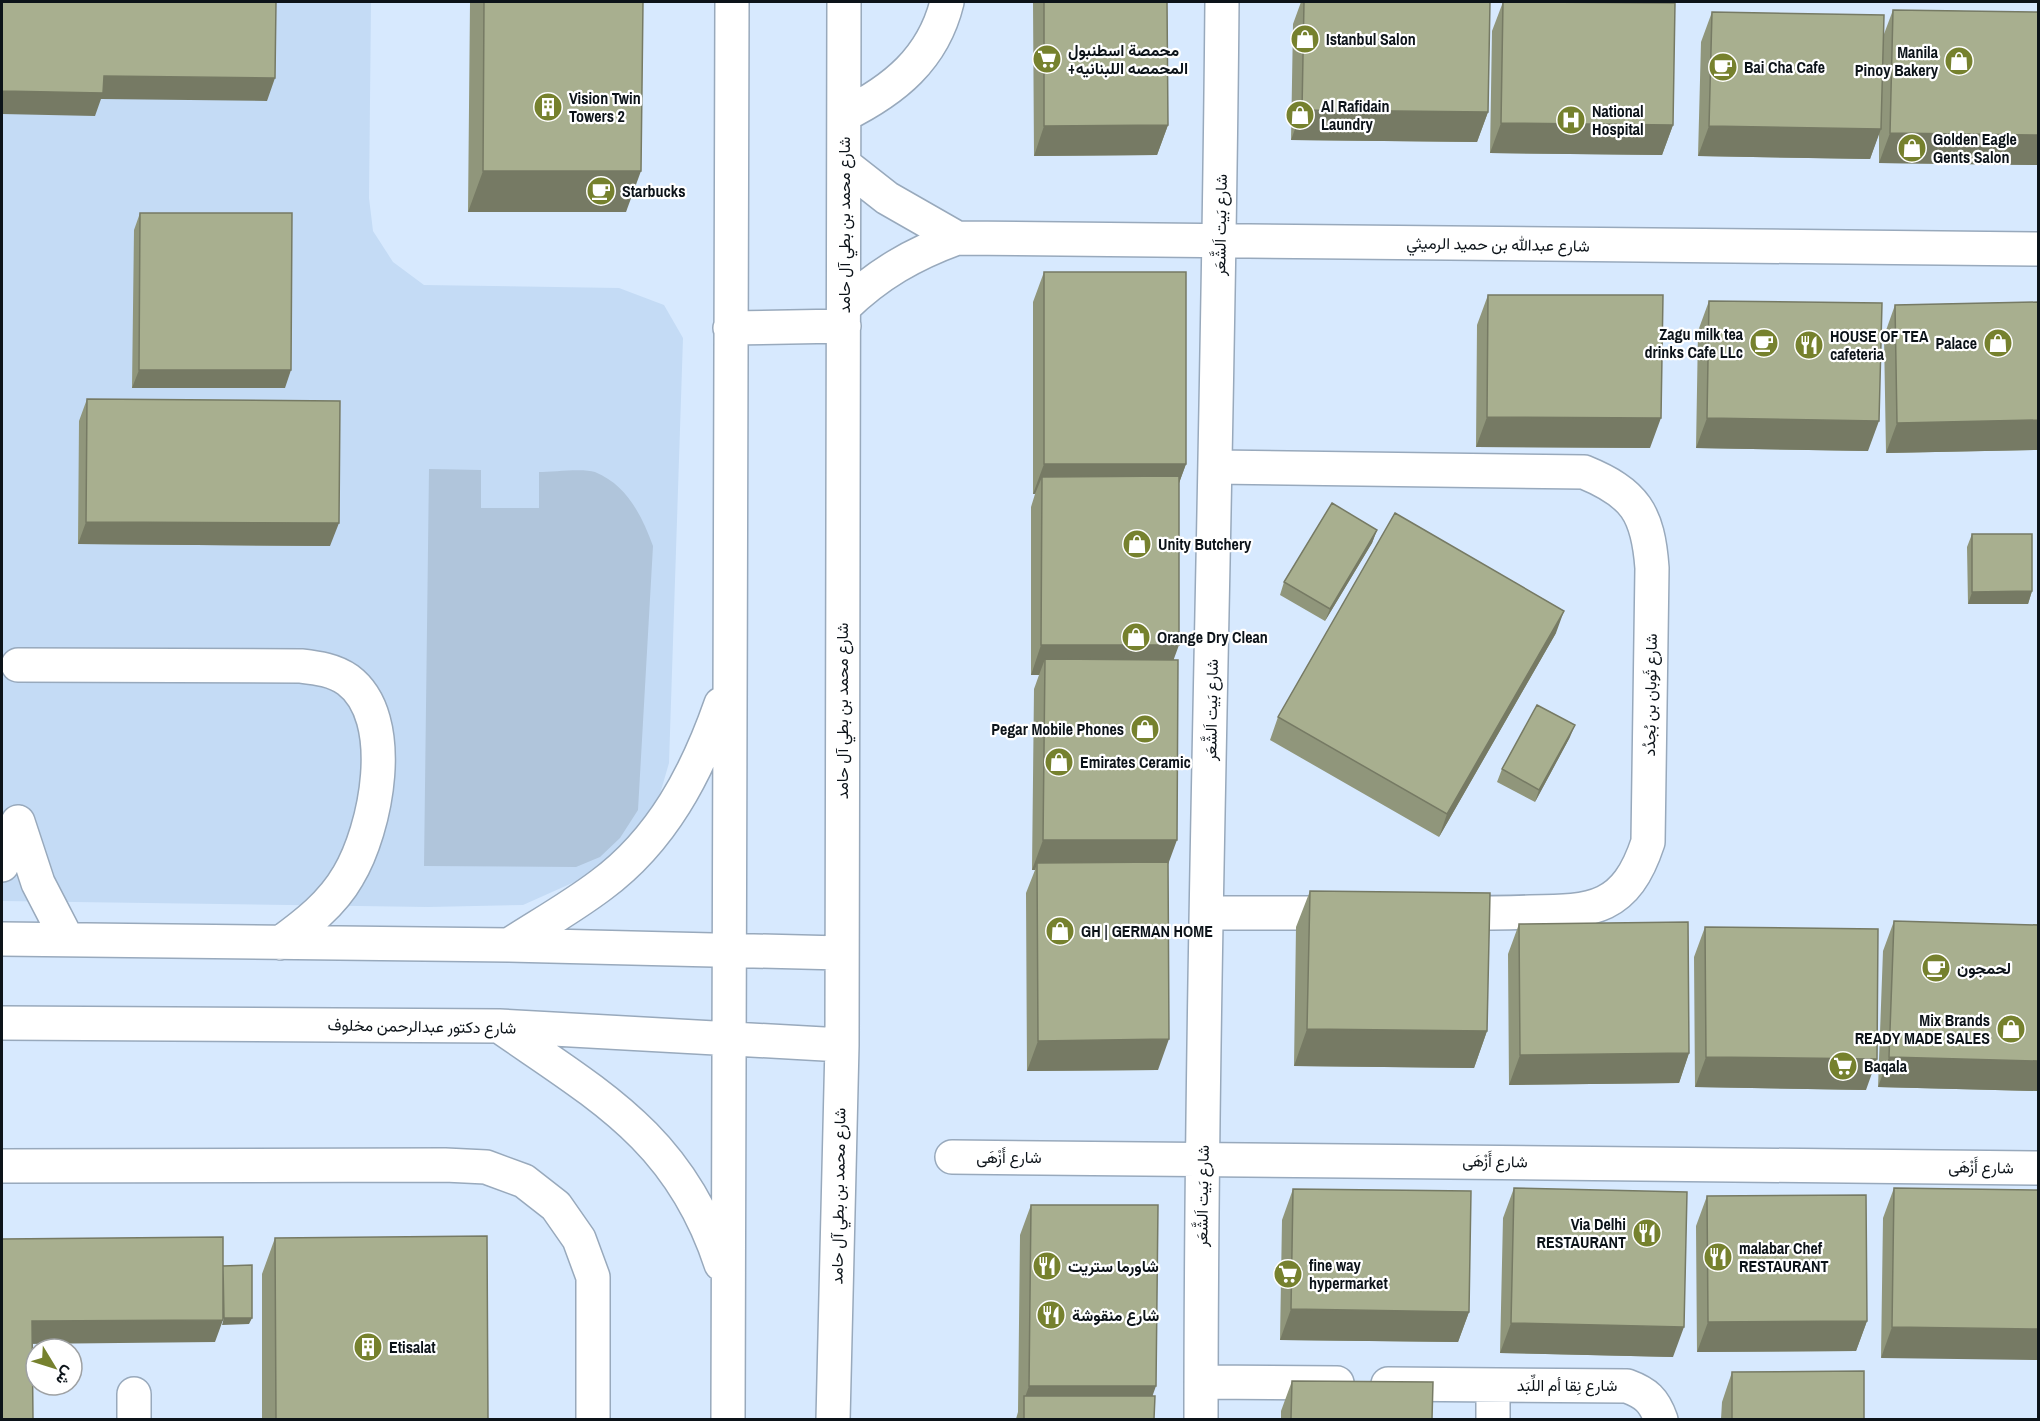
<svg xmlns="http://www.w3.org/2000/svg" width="2040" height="1421" font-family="'Archivo Narrow',Vazirmatn,sans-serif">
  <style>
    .built { fill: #c4dbf5 }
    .green { fill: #b0c5db }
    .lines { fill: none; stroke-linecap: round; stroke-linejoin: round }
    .minor-casing { stroke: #98a9bc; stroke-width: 36 }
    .minor { stroke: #fff; stroke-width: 33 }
    .wall { fill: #90967b }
    .shaded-wall { fill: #767a64 }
    .building { fill: #a8af8f; stroke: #767a64; stroke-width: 1.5 }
    .labels { text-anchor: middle; stroke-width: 4.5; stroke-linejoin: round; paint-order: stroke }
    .poi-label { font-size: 16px; font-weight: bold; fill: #0c1319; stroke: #fff; text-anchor: start }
    .street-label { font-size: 16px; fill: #0c1319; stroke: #fff }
  </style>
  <rect width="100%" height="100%" fill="#d7e9fe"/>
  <path class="built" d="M2 2H371L369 198 373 231 393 262 424 285 619 288 664 305 683 338 669 763 653 818 608 867 523 905 428 907 2 901Z"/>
  <path class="green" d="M429 469 481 470V508H539V472C553 472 583 468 595 472 627 485 642 516 653 546L638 810 620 838 600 857 576 867 424 866Z"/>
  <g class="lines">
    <g class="minor-casing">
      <path id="minor" d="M844 115C894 90 933 59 947 2
        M845 165 887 198 957 238
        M844 307C878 274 913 254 957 238L2038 249
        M730 328 844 326
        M1216 467 1584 472C1635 493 1648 513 1652 568L1648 842C1626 909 1594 912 1530 912 1502 913 1474 913 1446 913
        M18 665 301 666C318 668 334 670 348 680 399 718 376 830 348 876 332 904 306 924 280 943
        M18 822 38 883 67 939
        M2 865 18 822
        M1207 913H1346
        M2 939 509 945 841 953
        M509 945C540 925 572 907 601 885 662 840 697 773 721 704
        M2 1023 499 1026 842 1045
        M499 1026C600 1096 680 1139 721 1264
        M952 1157 2038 1168
        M2 1166 445 1165 486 1167 524 1181 556 1206 579 1239 593 1277V1420
        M1201 1382 1337 1383
        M1388 1384 1627 1386C1646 1393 1654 1400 1661 1420
        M1493 1385V1420
        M134 1394V1420
        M728 1420 732 2
        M833 1420 842 1045 844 2
        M1201 1420C1201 947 1218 474 1222 2"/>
    </g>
    <use href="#minor" class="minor"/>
  </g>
  <path class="wall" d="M470 2H643L626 212H468Z
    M1033 2H1167L1168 125 1157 155 1034 156Z
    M1301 2H1490L1488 112 1477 142 1291 140 1293 24Z
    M1503 2 1673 125 1662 155 1490 153 1492 31Z
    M1893 10 2038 12V165L1879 163V133L1870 159 1698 156 1701 42 1712 12 1884 34Z
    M140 213 285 388H132L134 230Z
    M1044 272 1186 464 1179 483 1168 865 1158 1070 1027 1071 1026 893 1035 870H1032L1034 689 1039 675H1031V507L1035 494H1033V302Z
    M1488 295 1650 448 1476 447 1477 325Z
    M1709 301 1868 451 1696 448 1698 331Z
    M2038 302V450L1886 453 1884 336 1895 305Z
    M87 399 330 546 78 544 79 421Z
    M1377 530 1372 543 1325 621 1280 595 1284 582Z
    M1972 534 2032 591 2028 604H1968L1967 547Z
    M1556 633 1439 837 1270 740 1278 717Z
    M1570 737 1535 802 1497 782 1502 769Z
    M1310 891 1487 1031 1474 1068 1294 1066 1296 927Z
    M1894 921 2038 925V1091L1878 1087 1883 951Z
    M1519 924 1689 1053 1679 1083 1509 1085 1508 954Z
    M1705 927 1866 1090 1695 1087 1694 957Z
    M1514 1188 1673 1357 1500 1353 1503 1218Z
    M1894 1188 2038 1190 1881 1358 1883 1218Z
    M1293 1189 1469 1312 1458 1342 1280 1340 1282 1220Z
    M1707 1196 1867 1321 1856 1351 1697 1352 1696 1226Z
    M1031 1205 1153 1396 1154 1419H1016L1018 1412 1020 1235Z
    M275 1238 488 1419H262V1274Z
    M1732 1372 1864 1419H1721L1722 1402Z
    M1292 1381 1432 1419H1281V1411Z"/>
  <path class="shaded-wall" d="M104 76 275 78 267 101 101 99 95 116 2 114V91Z
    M1302 110 1488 112 1477 142 1291 140Z
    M1501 123 1673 125 1662 155 1490 153Z
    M1168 125 1157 155 1034 156 1044 126Z
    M1709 126 1881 129 1870 159 1698 156Z
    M1890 133 2038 135V165L1879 163Z
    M483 171H641L626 212H468Z
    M139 370H291L285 388H132Z
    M1487 417 1661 418 1650 448 1476 447Z
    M1707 418 1879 421 1868 451 1696 448Z
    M2038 420V450L1886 453 1897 423Z
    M1044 464H1186L1175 494 1042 477 1035 494H1033Z
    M86 522 339 523 330 546 78 544Z
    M1377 530 1372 543 1325 621 1330 609Z
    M2032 591 2028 604H1968L1972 592Z
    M1564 611 1556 633 1439 837 1447 814Z
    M1041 645H1179L1168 675 1045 659 1039 675H1031Z
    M1575 725 1570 737 1535 802 1539 790Z
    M1043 840H1177L1166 870 1037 863 1035 870H1032Z
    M1307 1029 1487 1031 1474 1068 1294 1066Z
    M1169 1039 1158 1070 1027 1071 1038 1041Z
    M1689 1053 1679 1083 1509 1085 1520 1055Z
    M1706 1057 1877 1059 1866 1090 1695 1087Z
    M1889 1057 2038 1061V1091L1878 1087Z
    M1291 1309 1469 1312 1458 1342 1280 1340Z
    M224 1318H252L249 1324 222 1325Z
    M223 1320 215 1342 24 1344 32 1321Z
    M1867 1321 1856 1351 1697 1352 1708 1322Z
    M1511 1323 1684 1327 1673 1357 1500 1353Z
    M1892 1327 2038 1329V1360L1881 1358Z
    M1029 1386H1156L1145 1417 1024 1400Z"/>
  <path class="building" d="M2 2H276L275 78 104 76 103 93 2 91Z
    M484 2H643L641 171H483Z
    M1044 2H1167L1168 125 1044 126Z
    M1304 2H1490L1488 112 1302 110Z
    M1503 2 1675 3 1673 125 1501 123Z
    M1893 10 2038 12V135L1890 133Z
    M1712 12 1884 15 1881 129 1709 126Z
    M140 213H292L291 370H139Z
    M1044 272H1186V464H1044Z
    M1488 295H1663L1661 418 1487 417Z
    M1709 301 1882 303 1879 421 1707 418Z
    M2038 302V420L1897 423 1895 305Z
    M87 399 340 401 339 523 86 522Z
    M1179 476V645H1041L1042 477Z
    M1332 503 1377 530 1330 609 1284 582Z
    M1395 513 1564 611 1447 814 1278 717Z
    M1972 534H2032V591L1972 592Z
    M1045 659 1178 660 1177 840H1043Z
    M1537 705 1575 725 1539 790 1502 769Z
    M1168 862 1169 1039 1038 1041 1037 863Z
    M1310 891 1490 893 1487 1031 1307 1029Z
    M1894 921 2038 925V1061L1889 1057Z
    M1688 922 1689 1053 1520 1055 1519 924Z
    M1705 927 1878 929 1877 1059 1706 1057Z
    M1514 1188 1687 1192 1684 1327 1511 1323Z
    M1894 1188 2038 1190V1329L1892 1327Z
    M1293 1189 1471 1191 1469 1312 1291 1309Z
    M1866 1195 1867 1321 1708 1322 1707 1196Z
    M1031 1205H1158L1156 1386H1029Z
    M487 1236 488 1419H276L275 1238Z
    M223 1237V1320L32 1321 33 1419H2V1239Z
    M252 1265V1318H224L223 1266Z
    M1864 1371V1419H1732V1372Z
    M1292 1381 1433 1382 1432 1419H1291Z
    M1024 1396H1155L1154 1419H1024Z"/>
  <defs>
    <g id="shop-disc" transform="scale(1.5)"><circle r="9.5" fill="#76812e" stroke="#fff"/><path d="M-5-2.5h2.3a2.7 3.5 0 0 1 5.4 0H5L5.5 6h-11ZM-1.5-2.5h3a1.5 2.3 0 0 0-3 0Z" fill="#fff"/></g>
    <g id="supermarket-disc" transform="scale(1.5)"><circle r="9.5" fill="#76812e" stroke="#fff"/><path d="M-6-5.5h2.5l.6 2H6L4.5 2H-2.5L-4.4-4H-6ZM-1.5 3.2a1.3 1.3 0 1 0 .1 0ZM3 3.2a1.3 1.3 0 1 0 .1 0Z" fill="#fff"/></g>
    <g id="cafe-disc" transform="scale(1.5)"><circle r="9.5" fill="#76812e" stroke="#fff"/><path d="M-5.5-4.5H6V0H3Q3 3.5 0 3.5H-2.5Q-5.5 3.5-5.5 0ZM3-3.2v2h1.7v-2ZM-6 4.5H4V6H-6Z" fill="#fff"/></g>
    <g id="building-disc" transform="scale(1.5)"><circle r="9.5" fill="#76812e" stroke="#fff"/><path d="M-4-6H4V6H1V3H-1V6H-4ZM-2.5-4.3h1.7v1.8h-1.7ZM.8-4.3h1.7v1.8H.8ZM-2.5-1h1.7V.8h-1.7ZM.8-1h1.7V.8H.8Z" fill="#fff"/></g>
    <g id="hospital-disc" transform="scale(1.5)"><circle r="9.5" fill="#76812e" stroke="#fff"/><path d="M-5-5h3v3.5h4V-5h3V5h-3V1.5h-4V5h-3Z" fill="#fff"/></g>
    <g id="restaurant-disc" transform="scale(1.5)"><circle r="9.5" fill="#76812e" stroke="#fff"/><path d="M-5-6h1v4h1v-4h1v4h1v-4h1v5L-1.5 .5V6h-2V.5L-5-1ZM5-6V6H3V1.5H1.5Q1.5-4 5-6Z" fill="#fff"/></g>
  </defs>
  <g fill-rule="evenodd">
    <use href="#shop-disc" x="1305" y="39"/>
    <use href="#supermarket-disc" x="1047" y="59"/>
    <use href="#shop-disc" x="1959" y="61"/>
    <use href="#cafe-disc" x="1723" y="67"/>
    <use href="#building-disc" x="548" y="107"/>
    <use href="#shop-disc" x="1300" y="115"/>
    <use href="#hospital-disc" x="1571" y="120"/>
    <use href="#shop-disc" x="1912" y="148"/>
    <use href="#cafe-disc" x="601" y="191"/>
    <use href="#cafe-disc" x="1764" y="343"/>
    <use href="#shop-disc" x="1998" y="343"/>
    <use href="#restaurant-disc" x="1809" y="345"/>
    <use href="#shop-disc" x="1137" y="544"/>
    <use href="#shop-disc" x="1136" y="637"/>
    <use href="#shop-disc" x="1145" y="729"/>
    <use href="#shop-disc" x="1059" y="762"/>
    <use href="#shop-disc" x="1060" y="931"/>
    <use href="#cafe-disc" x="1936" y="968"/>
    <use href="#shop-disc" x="2011" y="1029"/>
    <use href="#supermarket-disc" x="1843" y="1066"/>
    <use href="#restaurant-disc" x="1647" y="1233"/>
    <use href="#restaurant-disc" x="1718" y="1257"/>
    <use href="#restaurant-disc" x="1047" y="1266"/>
    <use href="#supermarket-disc" x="1288" y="1274"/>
    <use href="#restaurant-disc" x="1051" y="1315"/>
    <use href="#building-disc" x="368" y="1347"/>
  </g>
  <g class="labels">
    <g class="poi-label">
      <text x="1326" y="45">Istanbul Salon</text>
      <text x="1068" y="56">محمصة اسطنبول<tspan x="1068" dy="18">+المحمصه اللبنانيه</tspan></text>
      <text x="1938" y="58" text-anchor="end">Manila<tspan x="1938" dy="18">Pinoy Bakery</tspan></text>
      <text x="1744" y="73">Bai Cha Cafe</text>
      <text x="569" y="104">Vision Twin<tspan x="569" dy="18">Towers 2</tspan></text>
      <text x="1321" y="112">Al Rafidain<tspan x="1321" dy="18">Laundry</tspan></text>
      <text x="1592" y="117">National<tspan x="1592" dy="18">Hospital</tspan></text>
      <text x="1933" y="145">Golden Eagle<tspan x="1933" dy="18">Gents Salon</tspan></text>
      <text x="622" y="197">Starbucks</text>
      <text x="1743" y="340" text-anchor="end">Zagu milk tea<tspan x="1743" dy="18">drinks Cafe LLc</tspan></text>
      <text x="1830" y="342">HOUSE OF TEA<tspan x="1830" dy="18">cafeteria</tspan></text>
      <text x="1977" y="349" text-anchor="end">Palace</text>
      <text x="1158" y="550">Unity Butchery</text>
      <text x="1157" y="643">Orange Dry Clean</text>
      <text x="1124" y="735" text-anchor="end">Pegar Mobile Phones</text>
      <text x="1080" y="768">Emirates Ceramic</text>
      <text x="1081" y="937">GH | GERMAN HOME</text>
      <text x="1957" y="974">لحمجون</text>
      <text x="1990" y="1026" text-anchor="end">Mix Brands<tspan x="1990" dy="18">READY MADE SALES</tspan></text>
      <text x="1864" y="1072">Baqala</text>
      <text x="1626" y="1230" text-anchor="end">Via Delhi<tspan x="1626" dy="18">RESTAURANT</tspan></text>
      <text x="1739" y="1254">malabar Chef<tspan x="1739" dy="18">RESTAURANT</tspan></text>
      <text x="1309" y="1271">fine way<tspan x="1309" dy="18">hypermarket</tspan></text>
      <text x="1068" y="1272">شاورما ستريت</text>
      <text x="1072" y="1321">شارع منقوشة</text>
      <text x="389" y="1353">Etisalat</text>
    </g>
    <g class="street-label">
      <text transform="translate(844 225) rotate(-90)" y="6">شارع محمد بن بطي آل حامد</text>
      <text transform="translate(1220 225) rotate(-89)" y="6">شارع بَيت اَلشَّعَر</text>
      <text transform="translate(1498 244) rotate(1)" y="6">شارع عبدالله بن حميد الرميثي</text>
      <text transform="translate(1650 695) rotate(-89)" y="6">شارع ثَوبان بن بُجدُد</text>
      <text transform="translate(1211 710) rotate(-89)" y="6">شارع بَيت اَلشَّعَر</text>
      <text transform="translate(842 711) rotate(-90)" y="6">شارع محمد بن بطي آل حامد</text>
      <text transform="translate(422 1026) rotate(1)" y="6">شارع دكتور عبدالرحمن مخلوف</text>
      <text x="1009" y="1163">شارع أَزْهَى</text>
      <text transform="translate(1495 1161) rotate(1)" y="6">شارع أَزْهَى</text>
      <text transform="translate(1981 1167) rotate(1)" y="6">شارع أَزْهَى</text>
      <text transform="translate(838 1196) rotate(-89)" y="6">شارع محمد بن بطي آل حامد</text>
      <text transform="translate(1202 1196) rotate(-89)" y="6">شارع بَيت اَلشَّعَر</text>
      <text x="1567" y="1391">شارع نِقا أم اللِّبَد</text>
    </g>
  </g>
  <rect width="2040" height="1421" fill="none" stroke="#0c1319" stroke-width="6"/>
  <g transform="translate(54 1367) rotate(128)"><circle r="28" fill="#ffffff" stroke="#9ea1a3" stroke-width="1.5"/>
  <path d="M0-4.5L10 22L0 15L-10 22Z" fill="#76812e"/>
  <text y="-9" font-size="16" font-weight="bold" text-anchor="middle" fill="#0c1319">ش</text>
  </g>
</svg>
